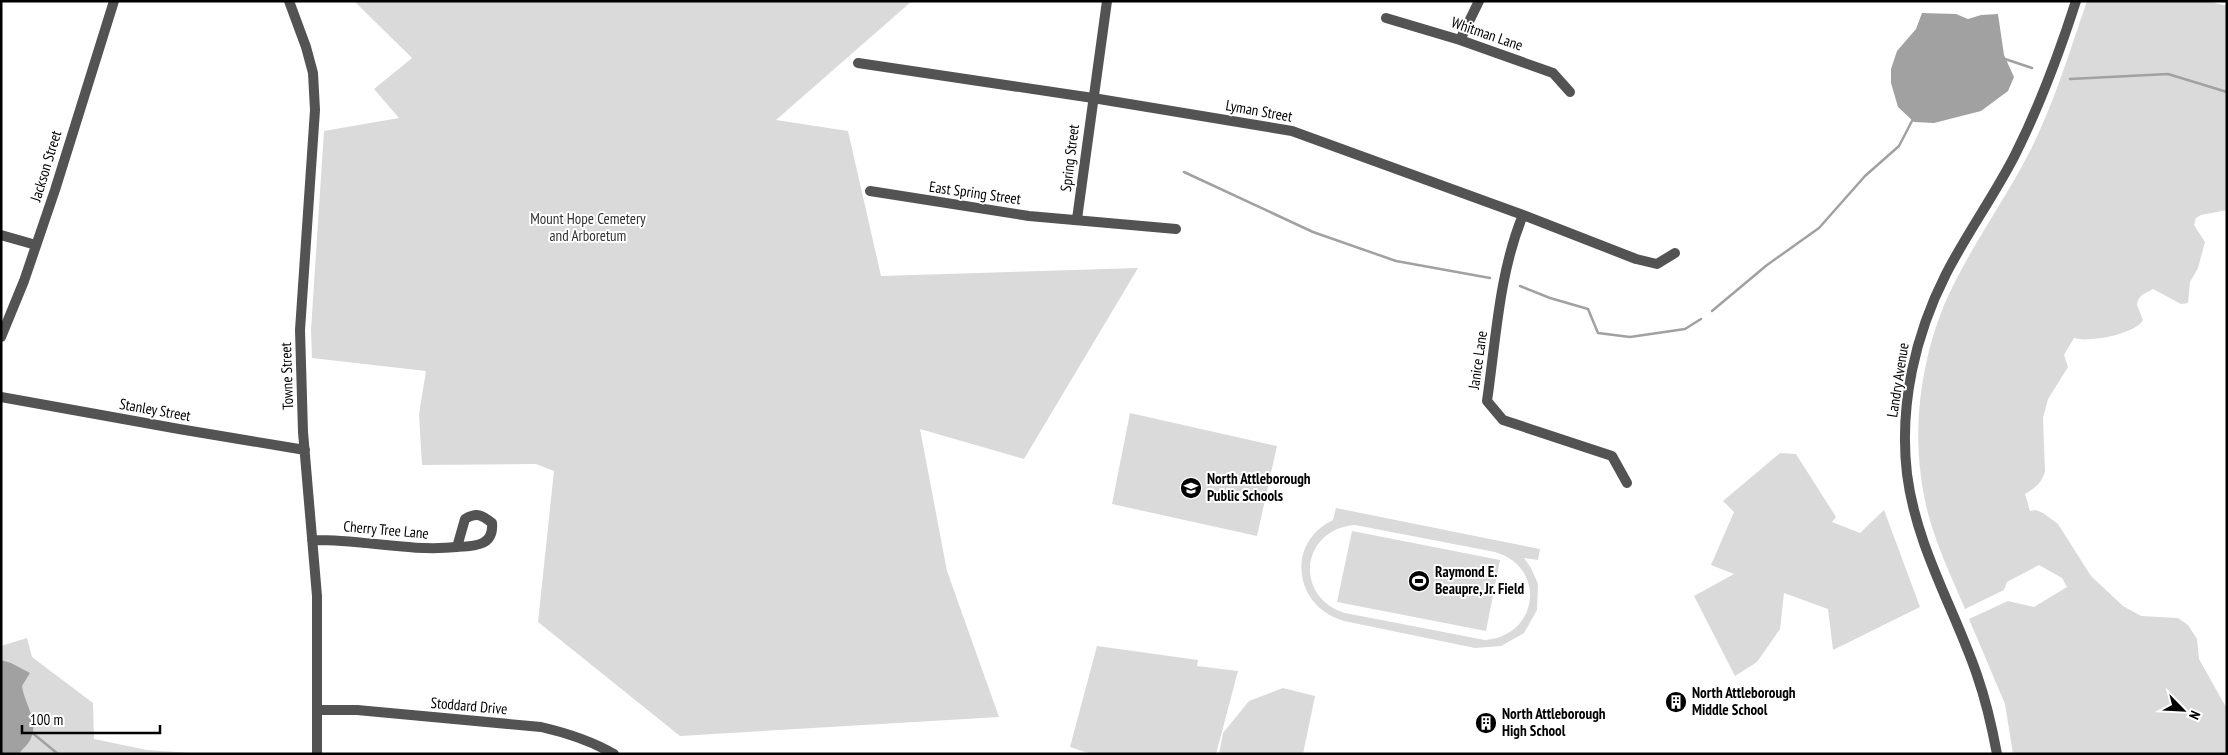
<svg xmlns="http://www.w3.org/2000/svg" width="2228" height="755" font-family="'PT Sans Narrow',sans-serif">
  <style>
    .green { fill: #dadada; fill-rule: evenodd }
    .water { fill: #a1a1a1 }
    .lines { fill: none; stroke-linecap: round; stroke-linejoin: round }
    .stream { stroke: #a1a1a1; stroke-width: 2.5 }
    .minor { stroke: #535353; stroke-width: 10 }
    .labels { text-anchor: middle; stroke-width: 4; stroke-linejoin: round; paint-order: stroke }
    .street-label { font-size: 15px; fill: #000; stroke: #fff }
    .park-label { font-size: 15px; fill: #313131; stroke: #fff }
    .poi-label { font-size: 15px; font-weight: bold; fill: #000; stroke: #fff; text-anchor: start }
  </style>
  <rect width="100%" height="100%" fill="#fff"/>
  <path class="green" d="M354 1H912L776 120 848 131 881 276 1138 268 1024 459 920 429 947 571 999 717 680 736 538 622 554 471 536 464 422 465 419 414 426 371 312 358 311 330 324 131 399 118 374 89 412 58Z
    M2087 1H2207L2227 6V210L2201 215 2196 218 2194 225 2205 242 2198 268 2190 282 2188 303 2181 304 2153 289 2142 295 2138 300 2137 305 2143 320C2136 334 2088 343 2074 338L2064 355 2068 367 2048 399 2043 418 2045 471C2042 483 2035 488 2025 494L2030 511 2036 510 2043 513 2058 524 2091 576 2123 606 2141 616 2178 618 2188 625 2197 639 2199 659 2227 709V754H2013L2005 704 1969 619 2008 601 2034 607 2067 587 2062 578 2039 565 2007 582 2004 590 1965 609C1952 578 1938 549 1929 517 1910 447 1917 372 1944 305 1967 252 2002 205 2029 153 2054 104 2069 53 2087 1Z
    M1130 413 1277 446 1257 536 1112 504Z
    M1780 453 1796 454 1836 517 1832 522 1860 533 1884 510 1920 607 1833 650 1828 609 1784 593 1780 629 1757 662 1735 676 1694 596 1734 574 1711 565 1734 512 1723 501Z
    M1336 508 1540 549 1538 560 1524 558 1531 568 1538 584 1537 610 1524 633 1501 646 1475 648 1344 621C1294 607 1285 543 1333 520ZM1355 525 1495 552C1547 567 1539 636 1485 640L1345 613C1293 597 1301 529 1355 525Z
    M1352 531 1500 560 1486 631 1337 602Z
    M27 638 32 657 93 703 94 739 147 750 206 754H1V646Z
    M1097 646 1198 660 1197 666 1238 671 1216 754H1091L1070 747Z
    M1283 688 1315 696 1303 754H1219L1223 733 1249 701Z"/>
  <path class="water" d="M1922 13 1956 14 1968 19 1981 15 1998 14 2004 55 2014 77 2008 91 1981 111 1934 123 1914 122 1898 107 1891 83V69L1897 51 1916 29Z
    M1 660 11 663 30 673 22 686C24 703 39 721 31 738 29 744 22 749 19 754H1Z"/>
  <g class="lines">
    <path class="stream" d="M2005 59 2032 68
      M2070 79 2168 74 2227 92
      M1184 172 1313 232 1396 261 1490 278
      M1520 286 1550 298 1588 309 1598 333 1630 337 1685 329 1701 319
      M1712 311 1767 265 1819 228 1865 176 1899 146 1913 119
      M30 731 58 754"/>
    <path class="minor" d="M289 1 306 47 313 73 315 110 300 330 303 432 317 596V754
      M1386 18 1460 40 1553 73 1570 92
      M1460 40 1479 1
      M858 63 1093 98 1292 131 1523 215 1636 259 1657 264 1675 253
      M870 191 1029 216 1176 229
      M1523 215C1499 273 1496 339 1487 401L1503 420 1612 456 1627 483
      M1077 219 1107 1
      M1 235 36 245
      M1 337 24 281 55 190 114 1
      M1 397 179 429 305 450
      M312 540C361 539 408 552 457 547L465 519C477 512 482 515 492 523 494 546 475 546 457 547
      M317 710H357L541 727C567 733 590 740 614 754
      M1997 754C1992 727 1986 701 1977 675 1954 608 1916 546 1907 474 1899 405 1915 335 1946 274 1967 233 1994 196 2015 155 2040 105 2059 54 2076 1"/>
  </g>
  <defs>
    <g id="school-disc" transform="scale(1.125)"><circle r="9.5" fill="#000" stroke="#fff"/><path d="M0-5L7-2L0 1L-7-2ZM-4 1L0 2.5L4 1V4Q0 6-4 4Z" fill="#fff"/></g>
    <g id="stadium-disc" transform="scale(1.125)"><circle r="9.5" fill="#000" stroke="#fff"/><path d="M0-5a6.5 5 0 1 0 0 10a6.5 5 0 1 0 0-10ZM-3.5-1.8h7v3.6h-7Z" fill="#fff"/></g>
    <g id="building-disc" transform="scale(1.125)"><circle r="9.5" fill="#000" stroke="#fff"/><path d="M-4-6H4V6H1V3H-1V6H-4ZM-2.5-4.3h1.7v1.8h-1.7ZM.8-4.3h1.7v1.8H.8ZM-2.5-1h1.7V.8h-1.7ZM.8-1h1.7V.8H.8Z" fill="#fff"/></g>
  </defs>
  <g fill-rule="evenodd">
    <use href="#school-disc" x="1191" y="488"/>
    <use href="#stadium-disc" x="1419" y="581"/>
    <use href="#building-disc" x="1676" y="702"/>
    <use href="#building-disc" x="1486" y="723"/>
  </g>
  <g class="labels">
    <g class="street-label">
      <text transform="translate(1487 34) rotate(19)" y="5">Whitman Lane</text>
      <text transform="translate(1259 111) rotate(10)" y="5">Lyman Street</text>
      <text transform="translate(1070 158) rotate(-83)" y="5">Spring Street</text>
      <text transform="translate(46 166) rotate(-73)" y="5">Jackson Street</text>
      <text transform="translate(975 193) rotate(8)" y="5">East Spring Street</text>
      <text transform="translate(1478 360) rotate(-82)" y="5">Janice Lane</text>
      <text transform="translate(287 376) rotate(-92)" y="5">Towne Street</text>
      <text transform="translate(1898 380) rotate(-81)" y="5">Landry Avenue</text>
      <text transform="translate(155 410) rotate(10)" y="5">Stanley Street</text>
      <text transform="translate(386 530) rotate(5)" y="5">Cherry Tree Lane</text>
      <text transform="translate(469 706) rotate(5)" y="5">Stoddard Drive</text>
    </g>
    <g class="park-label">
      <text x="588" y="224">Mount Hope Cemetery<tspan x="588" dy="17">and Arboretum</tspan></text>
    </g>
    <g class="poi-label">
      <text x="1207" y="484">North Attleborough<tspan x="1207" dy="17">Public Schools</tspan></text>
      <text x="1435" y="577">Raymond E.<tspan x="1435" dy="17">Beaupre, Jr. Field</tspan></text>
      <text x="1692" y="698">North Attleborough<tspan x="1692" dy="17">Middle School</tspan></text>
      <text x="1502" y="719">North Attleborough<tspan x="1502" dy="17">High School</tspan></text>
    </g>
  </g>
  <rect width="2228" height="755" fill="none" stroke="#000000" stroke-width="5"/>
  <g transform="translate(2183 710) rotate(114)" stroke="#ffffff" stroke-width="4" paint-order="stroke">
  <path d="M0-4L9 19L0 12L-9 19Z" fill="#000000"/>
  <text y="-8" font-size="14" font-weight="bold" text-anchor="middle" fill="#000000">N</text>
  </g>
  <path d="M22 725v8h138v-8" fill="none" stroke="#000000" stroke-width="2.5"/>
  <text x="30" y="725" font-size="15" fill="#000000" stroke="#ffffff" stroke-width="4" paint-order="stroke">100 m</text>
</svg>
